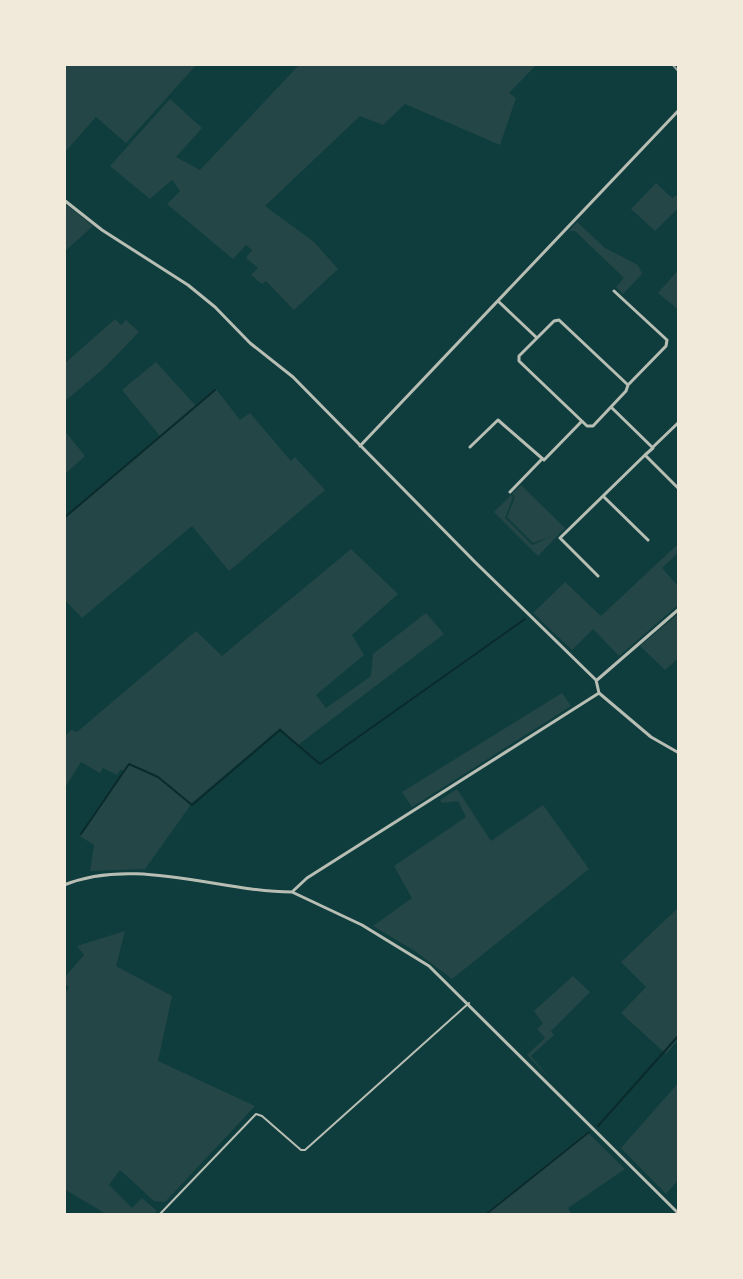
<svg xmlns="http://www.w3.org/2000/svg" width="743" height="1279" font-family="'IBM Plex Sans',sans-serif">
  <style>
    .green { fill: #244646 }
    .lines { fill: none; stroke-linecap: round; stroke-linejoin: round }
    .stream { stroke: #0a2a2b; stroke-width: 2 }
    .service { stroke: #b8beb3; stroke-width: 2 }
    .minor { stroke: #b8beb3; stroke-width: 3 }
    .rail { stroke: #97a49c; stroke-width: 2 }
  </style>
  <rect width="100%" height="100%" fill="#0f3d3e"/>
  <path class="green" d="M64 64H197L126 143 96 117 65 152Z
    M300 64H537L509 93 516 98 500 145 405 104 383 125 360 116 265 206 314 242 338 269 294 310 266 281 262 284 251 275 258 268 246 258 252 250 246 245 233 259 167 204 180 191 172 180 150 199 110 166 170 99 202 128 176 157 200 170Z
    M656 183 672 198 679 194V207L655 231 631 209Z
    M64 203 93 226 64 252Z
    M577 222 605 248 638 265 642 274 623 294 616 287 624 278 575 231H569Z
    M679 269V310L658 293Z
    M115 319 121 325 126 320 139 332 104 368 64 402V364Z
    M156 362 195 405 216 389 240 420 250 413 291 461 295 457 325 490 229 571 192 526 82 618 64 599V512L68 515 160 436 122 390Z
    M64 430 85 456 64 475Z
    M521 485 565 528 538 556 494 512 511 495 513 497 505 518 532 545 553 536 533 543 507 517 515 497 512 494Z
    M679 543V552L662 568 679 587V604L619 656 593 629 572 650 533 613 565 582 601 616Z
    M351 549 398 594 352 635 364 655 316 695 326 708 371 676 373 654 426 613 444 634 298 745 280 728 192 803 145 869 90 871 94 845 80 836 124 772 121 769 117 775 103 768 100 773 81 762 64 789 67 791 64 797 66 735 71 730 77 732 196 631 222 656Z
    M679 613V658L665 670 640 646Z
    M562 693 571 706 412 807 402 792Z
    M457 789 491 841 543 805 589 869 452 979 415 951 373 926 412 898 394 866 466 817 458 801 442 803 440 800Z
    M679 907V1039L666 1054 621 1013 646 987 621 962Z
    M125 931 116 966 172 996 158 1061 255 1106 165 1202 154 1201 120 1170 109 1185 132 1208 142 1198 157 1211 153 1215H108L64 1189V995L69 987 64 983V978L84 955 77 946Z
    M573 976 590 992 551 1031 554 1035 531 1056 550 1079 527 1055 545 1038 537 1029 543 1023 534 1011Z
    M679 1082V1179L666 1194 621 1148Z
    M587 1132 625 1169 568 1208 572 1215H483Z"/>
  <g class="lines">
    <path class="stream" d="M64 518 215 390
      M81 834 129 764 158 777 192 805 280 730 320 764 525 619
      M598 1126 679 1035
      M485 1215 589 1132"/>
    <path class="service" d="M159 1215 256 1114 262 1116 301 1150H305L469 1003"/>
    <path class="minor" d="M64 200 102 230 188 285 215 307 250 343 293 377 476 563 596 680 599 693 651 737 679 753
      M614 291 667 340 666 346 628 385
      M498 301 537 338 519 356V361L587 426H593L626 391 628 385 559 320 554 321 537 338
      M612 408 653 448 645 455 679 489
      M360 446 679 110
      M470 447 498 420 544 460 582 421
      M653 447 679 422
      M510 492 541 460
      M603 496 648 540
      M598 576 560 538 645 455
      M597 680 679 609
      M64 885C135 856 220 892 292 892L307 878 599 693
      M292 892 362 925 429 966 679 1214"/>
    <path class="rail" d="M672 64 679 72"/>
  </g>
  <rect width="743" height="1279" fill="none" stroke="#f1e9da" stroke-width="132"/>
</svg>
